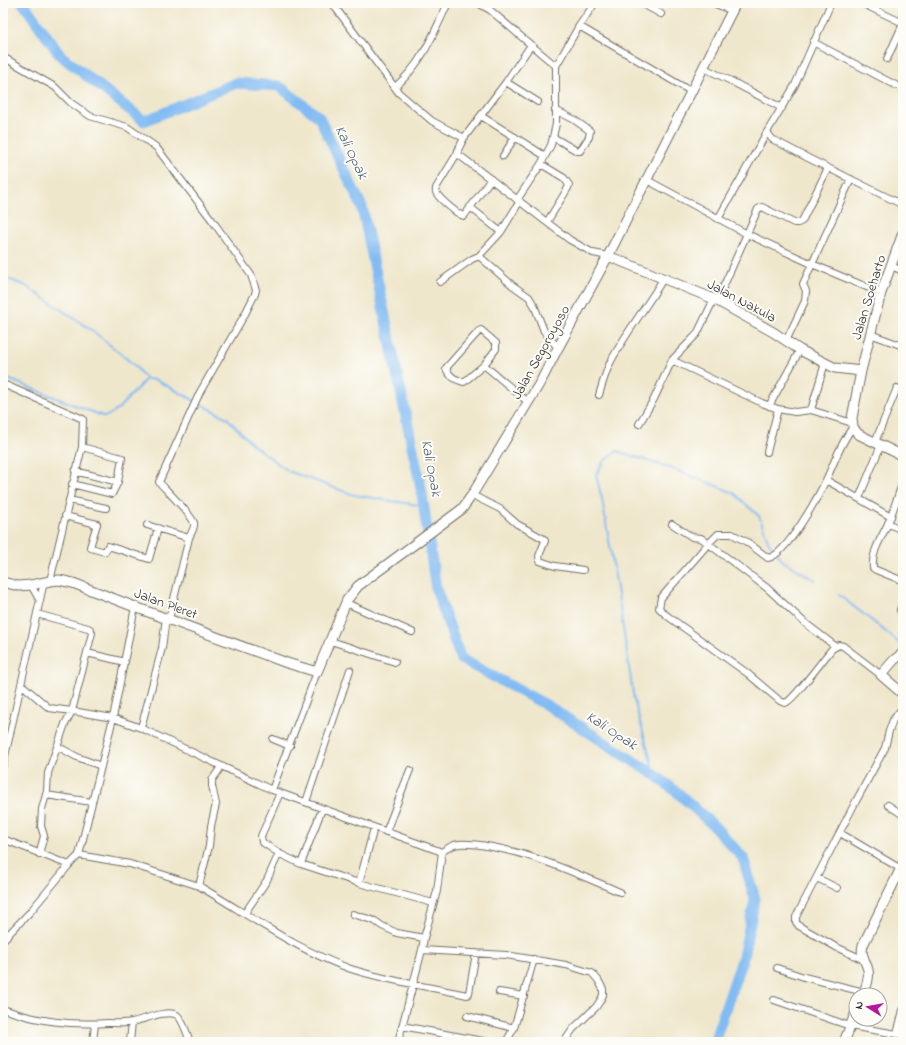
<svg xmlns="http://www.w3.org/2000/svg" width="906" height="1045" font-family="'Indie Flower',sans-serif">
  <style>
    .lines { fill: none; stroke-linecap: round; stroke-linejoin: round }
    .stream { stroke: #82bbf3; stroke-width: 2 }
    .river { stroke: #82bbf3; stroke-width: 11 }
    .street-casing { stroke: #706d63; stroke-width: 8 }
    .secondary-casing { stroke: #706d63; stroke-width: 11 }
    .street { stroke: #fff; stroke-width: 6 }
    .secondary { stroke: #fff; stroke-width: 9 }
    .labels { text-anchor: middle; stroke-width: 4; stroke-linejoin: round; paint-order: stroke }
    .street-label { font-size: 14px; fill: #2b2b2b; stroke: #fdfcf7 }
    .water-label { font-size: 15px; font-style: italic; fill: #495d71; stroke: #fdfcf7 }
  </style>
  <rect width="100%" height="100%" fill="#fdfcf7"/>
  <filter id="ink" filterUnits="userSpaceOnUse"><feTurbulence type="fractalNoise" baseFrequency=".025" numOctaves="2"/><feDisplacementMap in="SourceGraphic" scale="8" xChannelSelector="R" yChannelSelector="G"/><feConvolveMatrix kernelMatrix="1 2 1 2 8 2 1 2 1" color-interpolation-filters="sRGB"/></filter>
  <filter id="wash" filterUnits="userSpaceOnUse"><feTurbulence type="fractalNoise" baseFrequency=".012" numOctaves="4" result="noise"/><feDisplacementMap in="SourceGraphic" scale="16" xChannelSelector="R" yChannelSelector="G"/><feGaussianBlur stdDeviation="0.9" result="paint"/><feColorMatrix in="noise" values="0 0 0 0 0 0 0 0 0 0 0 0 0 0 0 0 0 1.4 0 .05"/><feComposite in="paint" operator="in"/></filter>
  <g filter="url(#wash)">
    <rect width="100%" height="100%" fill="#efe7cc"/>
    <g class="lines">
      <path class="stream" d="M3 277 26 286 93 331 134 365 146 379 156 380 227 418 253 445 288 471 354 495 424 506
        M3 377 105 417 117 410 146 379
        M839 595C860 612 883 628 903 647
        M655 775 634 700 618 594 602 499 596 475 604 461 617 451 676 470 734 493 759 516 769 543 783 561 815 580"/>
      <path class="river" d="M23 3 60 55 144 121 236 83 279 86 319 117 362 207 421 488 436 589 461 659 548 706 655 775 677 792 715 827 743 858 755 899 743 957 714 1042"/>
    </g>
  </g>
  <g filter="url(#ink)">
    <g class="lines">
      <g class="street-casing">
        <path id="street" d="M332 3 399 93 432 121 464 138 458 150 459 155 570 240 593 253 608 256
          M478 3 490 10 531 45
          M641 3 661 14
          M713 3 733 11
          M861 3 903 23
          M579 26 692 92
          M813 42 903 89
          M3 57 55 87 71 103 90 116 127 127 156 147 212 220 251 275 256 290 255 294 245 314 200 392 159 482C165 489 192 515 194 523 195 528 191 533 189 538L169 619
          M887 59 903 24
          M704 68 729 80 782 108
          M506 82 538 102
          M395 87C422 64 433 35 448 3
          M481 116 545 156
          M767 132 772 139 808 158 903 205
          M553 137 577 151H580L589 137 590 131 573 119 555 110
          M464 138 506 82 531 45 556 66
          M458 152 436 188C436 191 435 192 437 194 441 200 458 215 464 216L491 179
          M503 156 515 137
          M541 164 564 178 569 185 568 188 547 222
          M647 180 747 234 812 264 881 293
          M517 200 541 164 551 145 553 137 556 124V66L579 26 595 3
          M470 207 501 232
          M718 219 767 132 795 85 831 3
          M479 256 512 285 529 297 534 305 544 331 558 348
          M891 266 903 271
          M440 282 472 259 479 256 501 232 520 201
          M717 301 758 209 762 207 794 223H798L802 221 828 168
          M481 330 496 343V349L484 365 464 382C456 380 449 377 446 368L479 331Z
          M870 334 903 346
          M786 341 805 301 806 291 803 284 851 179
          M672 360 762 403 778 409 795 412 811 410 852 423
          M484 365 528 402
          M3 384 83 419 82 447 50 581
          M599 395C602 385 605 375 609 365 624 335 646 308 663 279
          M769 406 800 350
          M811 410 825 363
          M639 424 654 399 672 360 697 334 714 299
          M853 427C841 442 835 461 827 478 819 495 786 556 768 558L747 542 732 534H718L708 544 661 598 659 608 666 615 747 673 780 701 785 703C793 701 824 658 832 649L839 645 843 646 881 675
          M875 442 897 388
          M767 452 778 409
          M75 471 118 482
          M826 480 891 517
          M903 482C898 495 894 508 889 521 883 536 871 551 873 568L876 570 903 581
          M72 484 112 494 118 482 122 458 82 447
          M472 495 500 509 517 524 544 539 545 541 539 556 540 561 555 566 583 570
          M859 498 881 445
          M69 500 106 508
          M65 516 97 524 90 547 91 548 105 552 108 546 149 559 158 528
          M888 523 903 531
          M672 524 692 537 701 538 767 588 805 623 835 646
          M147 525 189 538
          M31 585 40 601
          M346 603 412 632
          M900 610 903 602
          M37 614 88 628 90 629 92 633 72 711 65 724 48 773 47 791 42 809 41 826 44 836 39 854
          M331 641 395 662
          M87 653 125 662
          M21 684 49 708 72 711 113 718 141 728 272 790 442 852 437 891 424 938 422 950 398 1042
          M141 728 162 648 166 618
          M273 739 290 746
          M57 746 77 757 101 766
          M3 765 44 582
          M272 790 317 672
          M280 793 261 836 262 842 280 854 301 864 359 883 433 903
          M46 795 92 802
          M306 802 350 670
          M888 805 903 815
          M386 832 410 770
          M840 833 901 869
          M3 839 69 865
          M442 852C447 848 452 845 459 844 470 843 481 845 492 847 537 855 579 875 620 892
          M79 855 130 864 199 886 209 846 211 826 216 804 212 786V780L219 770 220 766
          M301 864 322 809
          M817 878 837 888
          M359 883 374 828
          M199 886C249 915 296 950 351 969 388 981 430 987 467 995L469 993 476 953
          M245 913 267 880 279 853
          M353 914 375 921 382 926 397 933 424 938
          M3 940 30 912 69 865 79 855 113 718 135 607
          M422 950 506 955 566 965 592 973 598 980 603 989V995L600 1001 596 1007 573 1029 564 1042
          M864 960 836 947 799 926 796 922V917L856 801 885 748 889 731 893 720 903 707
          M777 968 804 977 864 992
          M499 992 524 996
          M774 1000 850 1026 903 1035
          M3 1009C39 1022 70 1025 108 1023 116 1023 124 1024 132 1022 144 1020 166 1009 177 1015 182 1019 188 1036 190 1042
          M467 1016 514 1028
          M402 1026 488 1042
          M897 1034 903 1010
          M93 1042 95 1024
          M130 1042 132 1022
          M506 1042 514 1028 534 959"/>
      </g>
      <g class="secondary-casing">
        <path id="secondary" d="M903 233 881 293 861 371 852 418 853 427 858 434 903 456
          M608 256 714 299 773 332 800 350 835 368 861 371
          M3 582 18 586 31 585 50 581 59 580 73 583 135 607 287 663 317 672 347 600 358 586 462 509 472 495 541 381 558 348 608 256 736 3
          M903 653 894 660 881 675 903 694
          M863 995C866 987 870 978 868 970 866 961 860 956 863 945L903 864
          M844 1042 856 1012"/>
      </g>
      <use href="#street" class="street"/>
      <use href="#secondary" class="secondary"/>
    </g>
  </g>
  <g class="labels">
    <g class="street-label">
      <text transform="translate(868 297) rotate(-73)" y="5">Jalan Soeharto</text>
      <text transform="translate(742 300) rotate(28)" y="5">Jalan Nakula</text>
      <text transform="translate(540 352) rotate(-61)" y="5">Jalan Segoroyoso</text>
      <text transform="translate(166 603) rotate(20)" y="5">Jalan Pleret</text>
    </g>
    <g class="water-label">
      <text transform="translate(352 152) rotate(64)" y="5">Kali Opak</text>
      <text transform="translate(432 468) rotate(79)" y="5">Kali Opak</text>
      <text transform="translate(612 730) rotate(33)" y="5">Kali Opak</text>
    </g>
  </g>
  <rect width="906" height="1045" fill="none" stroke="#fdfcf7" stroke-width="16"/>
  <g transform="translate(868 1007) rotate(281)"><circle r="19" fill="#fdfcf7" stroke="#a9a8a5"/>
  <path d="M0-3L7 15L0 10L-7 15Z" fill="#b5179e"/>
  <text y="-6" font-size="11" font-weight="bold" text-anchor="middle" fill="#2b2b2b">N</text>
  </g>
</svg>
